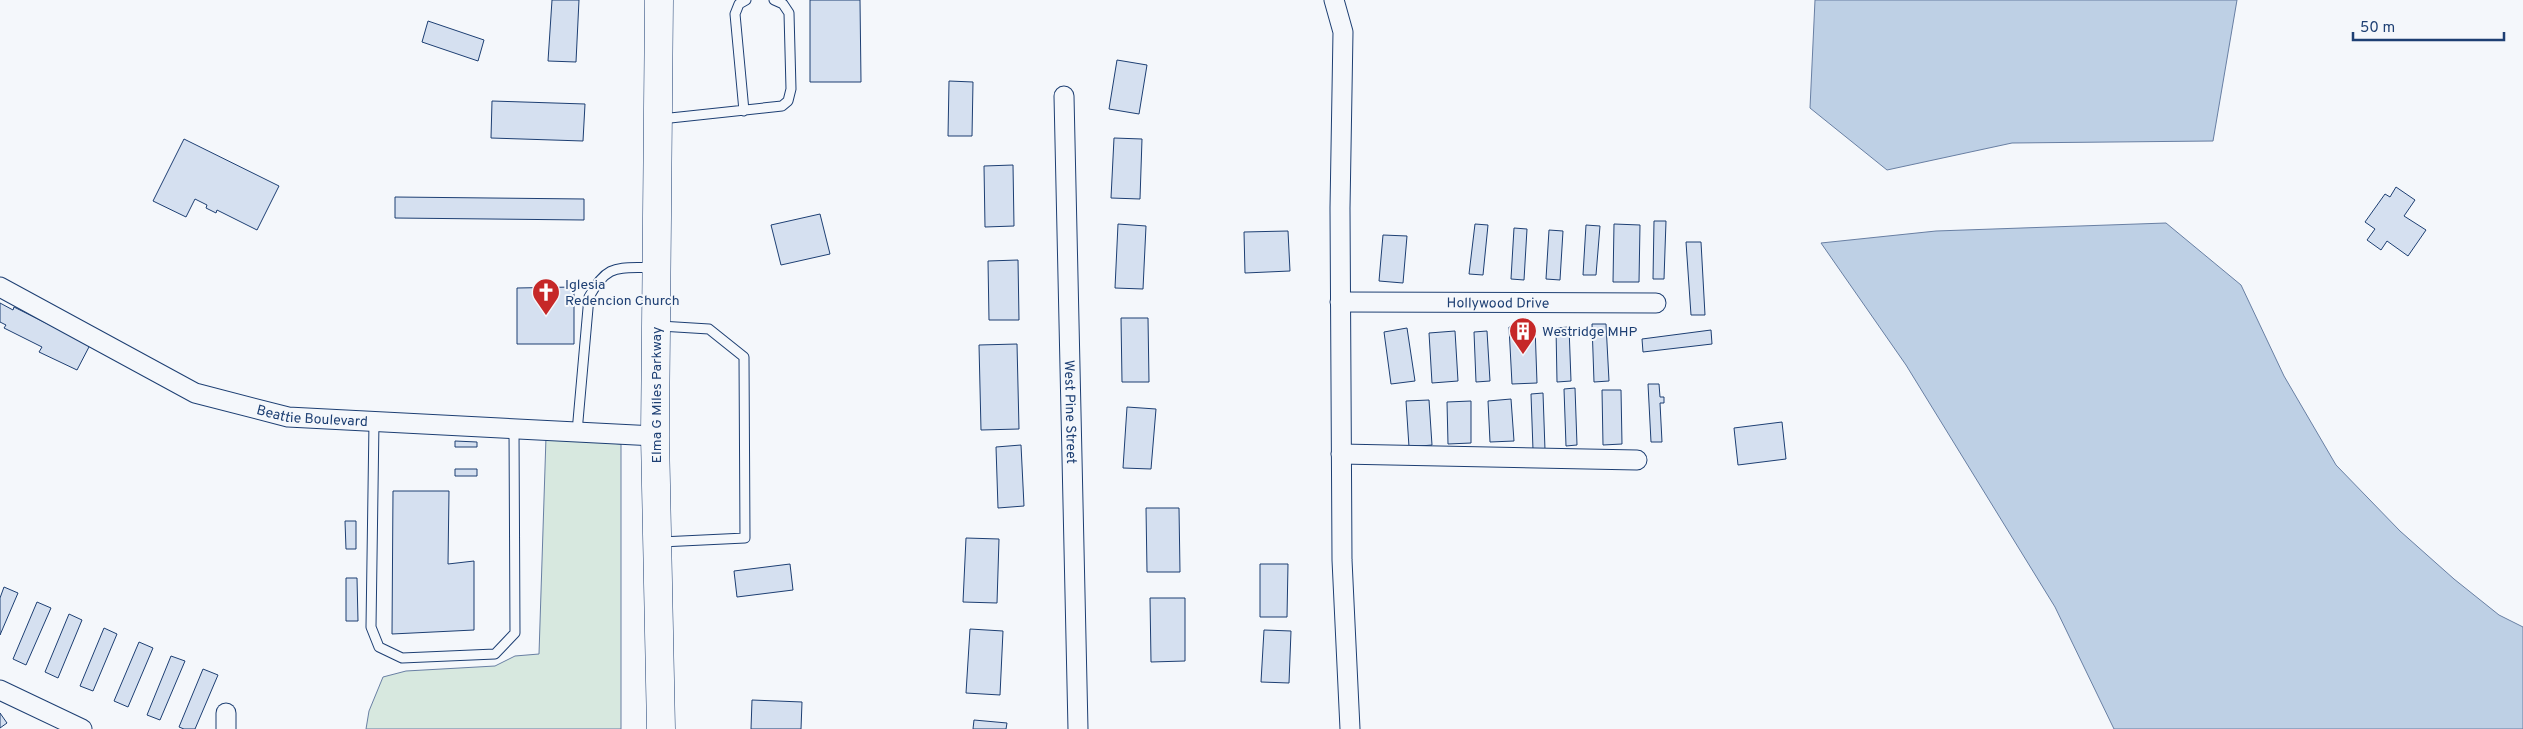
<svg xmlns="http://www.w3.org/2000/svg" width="2523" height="729" font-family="Overpass,sans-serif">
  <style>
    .green { fill: #d7e8df; stroke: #687fa3 }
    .water { fill: #bed0e5; stroke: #687fa3 }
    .building { fill: #d5e0f0; stroke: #1d3f73 }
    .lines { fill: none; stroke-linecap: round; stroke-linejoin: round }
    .lane-casing { stroke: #1d3f73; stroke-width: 11 }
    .street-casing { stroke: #1d3f73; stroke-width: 21 }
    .primary-casing { stroke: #1d3f73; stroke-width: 29 }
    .lane { stroke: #f4f7fb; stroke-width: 9 }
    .street { stroke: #f4f7fb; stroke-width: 19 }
    .primary { stroke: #f4f7fb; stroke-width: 28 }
    .labels { text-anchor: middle; stroke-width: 4; stroke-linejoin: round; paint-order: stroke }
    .poi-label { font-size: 14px; fill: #1d3f73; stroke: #f4f7fb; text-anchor: start }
    .street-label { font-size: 14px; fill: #1d3f73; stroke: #f4f7fb }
  </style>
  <rect width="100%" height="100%" fill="#f4f7fb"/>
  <path class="green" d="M546 437 621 444V729H366L369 711 383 677 406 671 495 666 515 656 539 654Z"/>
  <path class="water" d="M1815 0H2237L2213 141 2012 143 1887 170 1810 108Z
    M2166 223 2241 285 2284 376 2336 465 2400 531 2454 579 2499 615 2523 627V729H2114L2055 607 1906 365 1821 243 1936 231Z"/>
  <path class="building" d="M552 0H579L576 62 548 61Z
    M810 0H860L861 82H810Z
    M428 21 484 40 478 61 422 42Z
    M1117 60 1147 65 1139 114 1109 109Z
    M949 81 973 82 972 136H948Z
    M492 101 585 104 583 141 491 138Z
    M1114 138 1142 139 1140 199 1111 198Z
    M184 139 279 186 257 230 217 210 216 213 206 208 207 205 195 199 186 217 153 201Z
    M1013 165 1014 226 985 227 984 166Z
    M2396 187 2415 200 2404 216 2426 230 2408 256 2387 241 2381 250 2367 240 2375 229 2365 222 2385 194 2390 197Z
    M395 197 584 199V220L395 218Z
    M820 214 830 254 781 265 771 225Z
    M1654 221H1666L1664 279H1653Z
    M1118 224 1146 226 1143 289 1115 288Z
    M1475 224 1488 225 1483 275 1469 274Z
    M1614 224 1640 225 1639 282H1613Z
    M1586 225 1600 226 1596 275H1583Z
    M1514 228 1527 229 1524 280 1511 279Z
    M1549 230 1563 231 1560 280 1546 279Z
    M1288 231 1290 271 1245 273 1244 232Z
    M1383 235 1407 236 1403 283 1379 281Z
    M1686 242H1701L1705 315H1691Z
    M1018 260 1019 320H989L988 261Z
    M574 287V344H517V288Z
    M0 303 13 310 14 307 90 345 77 370 39 352 42 347 4 328 6 325 0 322Z
    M1121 318H1148L1149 382H1122Z
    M1592 324H1606L1609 381 1594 382Z
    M1535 326 1537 383 1512 384 1509 327Z
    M1569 327 1571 381 1557 382 1556 328Z
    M1407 328 1415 381 1391 384 1384 332Z
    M1711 330 1712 344 1643 352 1642 339Z
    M1455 331 1458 381 1432 383 1429 333Z
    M1487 331 1490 381 1476 382 1474 332Z
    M1017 344 1019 429 981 430 979 345Z
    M1648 384H1659L1660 397H1664V403H1660L1662 442H1651Z
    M1575 388 1577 445 1566 446 1564 389Z
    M1602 390H1621L1622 444 1603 445Z
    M1543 393 1545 450H1533L1531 394Z
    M1511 399 1514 441 1490 442 1488 401Z
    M1429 400 1432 445 1409 447 1406 401Z
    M1471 401V443L1448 444 1447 402Z
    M1127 407 1156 409 1151 469 1123 468Z
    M1782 422 1786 459 1738 465 1734 428Z
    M455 441 477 442V447H455Z
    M1021 445 1024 506 998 508 996 447Z
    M455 469H477V476H455Z
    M393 491H449L448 564 474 561V630L392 634Z
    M1146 508H1179L1180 572H1147Z
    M345 521H356V549H346Z
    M966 538 999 539 997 603 963 602Z
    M790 564 793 590 737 597 734 571Z
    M1260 564H1288L1287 617H1260Z
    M346 578H357L358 621H346Z
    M4 587 18 593 0 635V598Z
    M1150 598H1185V661L1151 662Z
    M37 602 51 608 26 665 13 659Z
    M69 614 82 620 58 678 45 672Z
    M104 628 117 634 93 691 80 686Z
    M970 629 1003 631 1000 695 966 693Z
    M1264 630 1291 631 1289 683 1261 682Z
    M139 642 153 648 128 707 114 701Z
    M171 656 185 661 160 720 147 715Z
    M203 669 218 675 195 729H184L179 727Z
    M752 700 802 702 801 729H751Z
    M0 713 7 723 0 728Z
    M974 720 1007 723 1006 729H973Z"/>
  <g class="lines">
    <g class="lane-casing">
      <path id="lane" d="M744 111 735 14 739 4 746 0
        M661 119 782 106 788 101 791 89 789 13 783 4 774 0
        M660 326 709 329 744 357 745 538 661 542
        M374 422 371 627 379 647 402 658 495 654 515 633 514 429
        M577 432 589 297C608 262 618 269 654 267"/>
    </g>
    <g class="street-casing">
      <g id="street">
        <path d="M1334 0 1343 32 1340 208 1342 560 1350 729"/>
        <path id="s1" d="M1064 96 1078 729"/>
        <path id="s2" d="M0 287 195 393 288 417 655 436"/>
        <path id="s3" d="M1340 302 1656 303"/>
        <path d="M1341 454 1637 460"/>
        <path d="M0 690 82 729"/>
        <path d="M226 729V713"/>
      </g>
    </g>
    <g class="primary-casing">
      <path id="primary" d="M659 0 655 436 661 729"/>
    </g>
    <use href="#lane" class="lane"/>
    <use href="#street" class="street"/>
    <use href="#primary" class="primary"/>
  </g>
  <defs>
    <g id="church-pin" transform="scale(1.4375)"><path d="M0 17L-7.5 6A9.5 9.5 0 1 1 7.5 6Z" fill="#c62828" stroke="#f4f7fb"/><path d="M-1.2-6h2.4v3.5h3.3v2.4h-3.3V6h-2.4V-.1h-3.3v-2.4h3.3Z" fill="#fff"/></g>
    <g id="building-pin" transform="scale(1.4375)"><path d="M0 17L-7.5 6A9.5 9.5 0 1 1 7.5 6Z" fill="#c62828" stroke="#f4f7fb"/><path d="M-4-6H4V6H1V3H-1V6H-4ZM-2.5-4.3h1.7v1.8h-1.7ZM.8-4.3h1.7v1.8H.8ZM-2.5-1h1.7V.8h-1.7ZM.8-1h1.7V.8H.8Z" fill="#fff"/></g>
  </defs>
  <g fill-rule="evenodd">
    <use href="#church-pin" x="546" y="292"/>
    <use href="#building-pin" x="1523" y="331"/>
  </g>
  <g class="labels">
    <g class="poi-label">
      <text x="565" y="289">Iglesia<tspan x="565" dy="16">Redencion Church</tspan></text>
      <text x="1542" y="336">Westridge MHP</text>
    </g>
    <g class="street-label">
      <text dy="5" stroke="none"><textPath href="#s3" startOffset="158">Hollywood Drive</textPath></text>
      <text transform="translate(656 395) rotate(-90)" y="5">Elma G Miles Parkway</text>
      <text dy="5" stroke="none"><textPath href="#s1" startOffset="316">West Pine Street</textPath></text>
      <text dy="5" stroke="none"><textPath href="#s2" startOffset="342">Beattie Boulevard</textPath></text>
    </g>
  </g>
  <path d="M2353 32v8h151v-8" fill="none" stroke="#1d3f73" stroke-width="2.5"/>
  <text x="2360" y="32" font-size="15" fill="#1d3f73" stroke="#f4f7fb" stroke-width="4" paint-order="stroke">50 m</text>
</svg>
